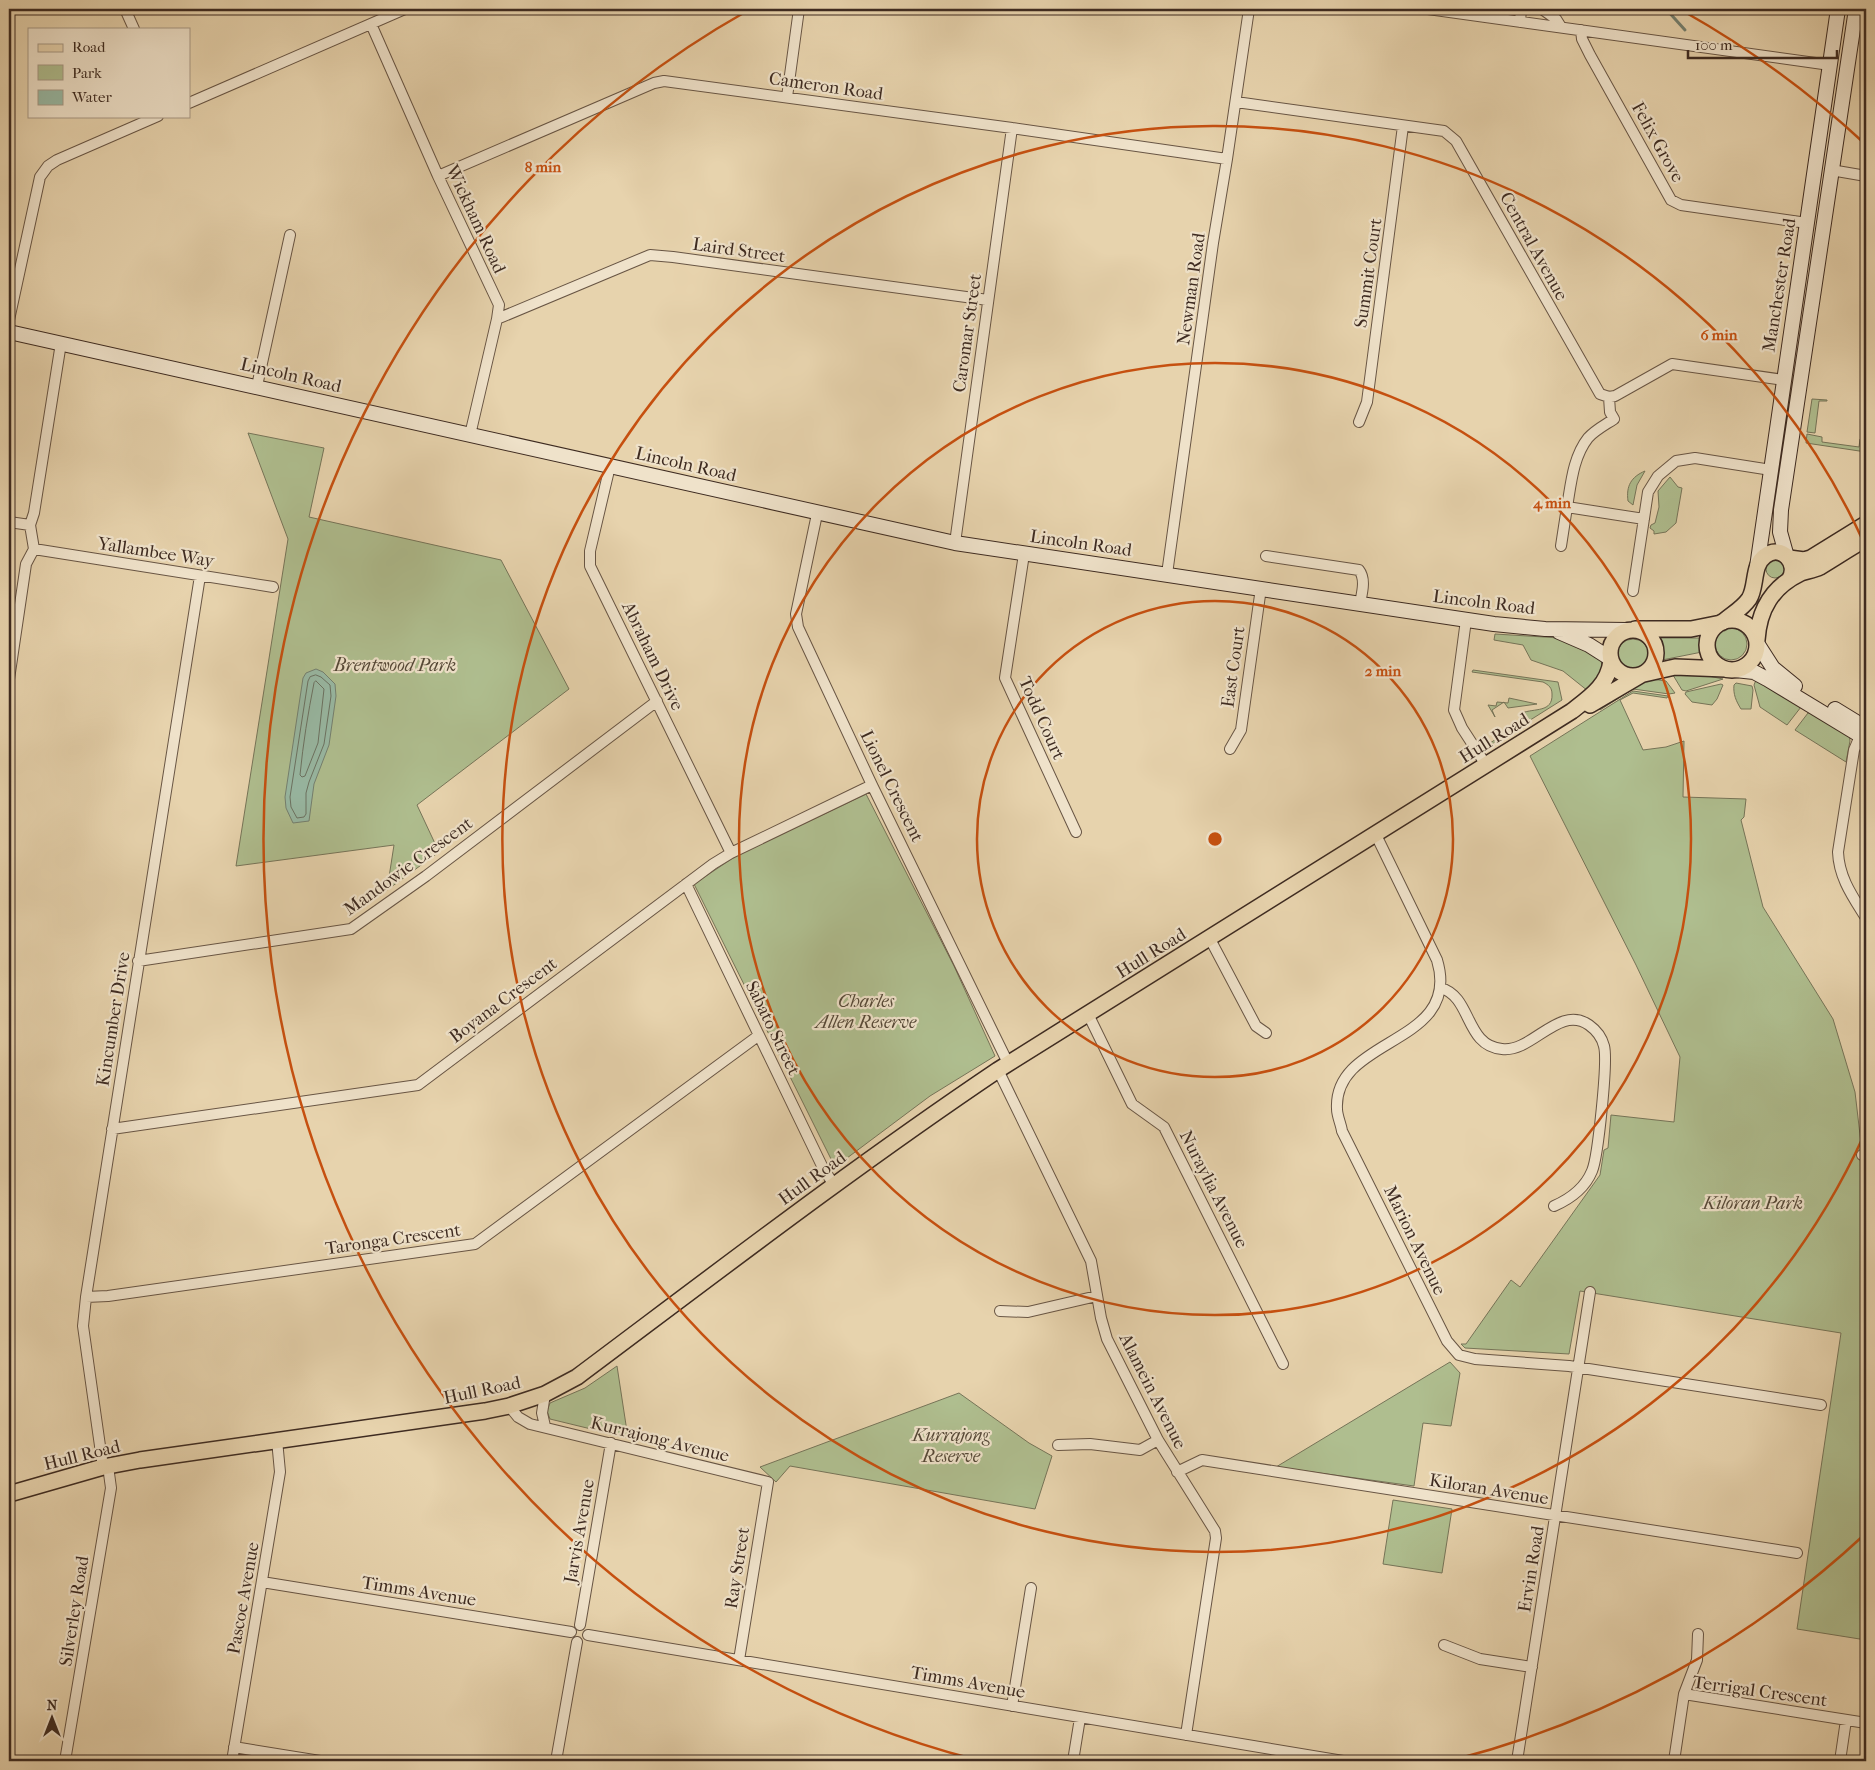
<svg xmlns="http://www.w3.org/2000/svg" width="1875" height="1770" font-family="'IM FELL French Canon',serif">
  <style>
    .green { fill: #afbe8f; stroke: #767458 }
    .water { fill: #98b9a4; stroke: #748070 }
    .lines { fill: none; stroke-linecap: round; stroke-linejoin: round }
    .shore { stroke: #6b7262; stroke-width: 1 }
    .stream { stroke: #748070; stroke-width: 3 }
    .street-casing { stroke: #685544; stroke-width: 12 }
    .secondary-casing { stroke: #3e2b21; stroke-width: 16 }
    .primary-casing { stroke: #3e2b21; stroke-width: 18 }
    .street { stroke: #efe2ca; stroke-width: 10 }
    .secondary { stroke: #efe2ca; stroke-width: 14 }
    .primary { stroke: #e7d3ad; stroke-width: 15 }
    .ring { fill: none; stroke: #c65010; stroke-width: 2.5 }
    .labels { text-anchor: middle; stroke-width: 4.5; stroke-linejoin: round; paint-order: stroke }
    .street-label { font-size: 18px; fill: #3e2b21; stroke: #efe2ca }
    .park-label { font-size: 18px; font-style: italic; fill: #554837; stroke: #efe2ca }
    .centre { fill: #c65010; stroke: #efe2ca; stroke-width: 2.5 }
    .ring-label { font-size: 15px; text-anchor: middle; font-weight: bold; fill: #c65010; stroke: #efe2ca; stroke-width: 4.5; stroke-linejoin: round; paint-order: stroke }
  </style>
  <rect width="100%" height="100%" fill="#e7d3ad"/>
  <filter id="stains"><feTurbulence type="fractalNoise" baseFrequency=".004" numOctaves="4"/><feColorMatrix values="0 0 0 0 .2 0 0 0 0 .09 0 0 0 0 .02 0 0 0 .5 -.17"/></filter>
  <radialGradient id="worn" r=".72"><stop offset=".6" stop-color="#630" stop-opacity="0"/><stop offset="1" stop-color="#630" stop-opacity=".3"/></radialGradient>
  <path class="green" d="M1812 399 1827 400V401H1819L1815 433 1807 432Z
    M248 433 324 448 309 517 501 560 569 689 417 805 439 852 387 890 394 845 236 866 288 539Z
    M1807 434 1822 437V442L1859 447 1860 439H1866V452L1806 443Z
    M1645 471 1637 485 1633 505 1628 501C1626 486 1631 477 1645 471Z
    M1670 477 1678 487 1682 488 1676 523 1666 532 1654 534V531L1650 528 1651 525 1655 523 1659 507 1658 491Z
    M1766 569a9 9 0 1 1 18 0a9 9 0 1 1-18 0Z
    M1715 644a16 16 0 1 1 32 0a16 16 0 1 1-32 0Z
    M1495 634 1560 638 1571 642 1601 660 1603 672 1588 691 1563 671 1531 660 1523 645 1494 640Z
    M1659 638H1702V652L1662 660 1663 649Z
    M1617 655a16 16 0 1 1 32 0a16 16 0 1 1-32 0Z
    M1473 670 1558 682 1562 700 1489 746 1483 736H1485L1490 743 1525 721 1522 713C1534 708 1553 713 1552 694 1552 688 1549 685 1543 682L1472 672Z
    M1694 673 1723 679 1686 691 1682 690 1673 675Z
    M1652 679 1666 681 1675 693 1669 694 1633 689 1600 710 1598 707 1646 680Z
    M1756 680 1801 707 1787 725 1760 707 1754 685Z
    M1736 683 1752 686 1753 690 1751 709H1741C1736 701 1733 694 1734 685Z
    M1721 684 1723 685 1717 699 1712 705 1692 702 1685 694 1686 692Z
    M1633 691 1668 696 1667 698 1633 693 1620 700 1643 750 1666 747 1684 741 1683 797 1746 799 1744 817 1741 820 1763 907 1833 1019 1855 1092 1866 1186V1640L1797 1629 1841 1333 1580 1291 1569 1354 1465 1348 1461 1344H1466L1511 1280 1520 1287 1600 1175 1604 1150 1608 1148 1611 1115 1674 1122 1680 1057 1636 965 1530 756Z
    M1509 698 1537 704 1508 708 1504 702 1492 710 1495 717 1488 705 1496 706 1497 702 1508 703Z
    M1811 712 1849 734 1850 741 1846 762 1795 730 1808 713Z
    M866 794 954 966 995 1056 930 1096 835 1167 694 884 736 856Z
    M1450 1362 1460 1373 1451 1426 1423 1423 1414 1486 1276 1467Z
    M617 1366 628 1438 550 1419 547 1411 550 1403 585 1388Z
    M959 1393 1029 1443 1052 1456 1035 1509 790 1466 776 1482 760 1467Z
    M1393 1500 1452 1509 1442 1573 1383 1564Z"/>
  <path class="water" d="M316 669 323 672 335 684 336 696 329 745 314 784 309 821 293 823 286 808 285 797 303 678 306 673Z"/>
  <g class="lines">
    <path class="shore" d="M316 675 321 677 330 685 331 696 324 744 309 782 306 793V814L304 817 297 818 291 807 290 797 308 681 310 677Z
      M316 681 324 689 318 743 305 776 302 777 300 775C303 744 308 713 314 683Z"/>
    <path class="stream" d="M1666 9 1685 30"/>
    <g class="street-casing">
      <path id="street" d="M125 9 134 29
        M1428 9 1830 65
        M1542 9 1556 19 1561 27
        M1520 22 1521 9
        M371 24 438 176 499 305 497 319 470 435
        M1581 30 1582 39 1590 55 1671 200 1681 205 1807 223
        M787 97 799 9
        M1236 102 1444 131 1456 141 1600 394 1609 397 1615 396 1672 364 1784 380
        M189 103 405 9
        M1831 170 1866 176
        M438 176 654 83 664 81 1012 128 1227 159
        M497 319 650 255 673 257 988 300
        M9 320 40 177 48 166 57 160 158 116
        M257 386 290 235
        M1609 397 1610 412 1614 419C1605 425 1595 430 1588 438 1573 457 1571 484 1567 507L1644 519
        M1359 422 1367 402 1403 126
        M610 466 590 551V566L731 853
        M817 514 796 614 798 627 872 785 1008 1063
        M9 522 30 525
        M955 543 1012 128
        M1561 546 1567 507
        M34 549 273 587
        M1024 554 1005 678 1076 832
        M1266 556 1359 570C1366 579 1362 593 1360 603
        M1167 574 1213 243 1227 159 1249 9
        M1633 591 1648 492 1658 476 1676 461 1695 458 1771 470
        M1466 620 1454 710 1462 728 1486 765
        M9 679 26 564 34 549 30 525 34 513 61 343
        M1860 736 1854 750 1838 852C1839 878 1853 897 1866 918
        M1230 749 1241 730 1261 588
        M1376 835 1437 960C1463 1046 1333 1036 1337 1109 1337 1116 1341 1124 1342 1131L1447 1341 1459 1355 1475 1359 1569 1366 1821 1405
        M686 884 823 1168 834 1185
        M1210 939 1256 1026 1266 1033
        M138 961 351 929 426 876 657 701
        M1441 988C1472 997 1465 1046 1502 1049 1532 1053 1559 1004 1589 1025 1596 1030 1602 1038 1604 1046 1608 1061 1598 1157 1592 1171 1585 1188 1570 1199 1554 1206
        M1088 1014 1132 1104 1164 1127 1283 1364
        M998 1070 1091 1261 1101 1318 1107 1339 1158 1440 1215 1531 1216 1538 1186 1735
        M112 1129 418 1085 713 864 731 853 872 785
        M1862 1155H1866
        M86 1297 108 1296 475 1244 758 1036
        M1000 1311 1028 1312 1097 1296
        M545 1394 542 1413 545 1426
        M509 1406 518 1417 530 1424 768 1482 739 1660
        M1058 1445 1090 1444 1140 1450 1158 1440
        M103 1467 83 1326 86 1297 200 576
        M1177 1472 1202 1460 1797 1553
        M262 1582 571 1632
        M580 1625 611 1443
        M588 1635 1343 1761
        M1444 1645 1480 1659 1532 1667
        M1684 1694 1697 1660 1698 1634
        M1012 1706 1031 1588
        M234 1747 320 1761
        M65 1761 111 1488 108 1466
        M232 1761 278 1484 280 1472 277 1440
        M556 1761 577 1642
        M1073 1761 1080 1718
        M1517 1761 1590 1292
        M1674 1761 1684 1694 1866 1723
        M1840 1761 1846 1720"/>
    </g>
    <g class="secondary-casing">
      <path id="secondary" d="M9 332 955 543 1494 624 1545 629 1628 630
        M1787 557 1780 532 1781 510 1856 9
        M1757 567 1838 9
        M1559 632 1589 645 1611 659
        M1757 643 1773 668 1795 686
        M1735 670 1754 672 1767 679 1866 739
        M1835 709 1866 728"/>
    </g>
    <g class="primary-casing">
      <path id="primary" d="M1789 558 1804 560 1811 558 1866 524
        M1707 645a25 25 0 1 1 50 0a25 25 0 1 1-50 0Z
        M1723 622C1732 614 1742 609 1749 599 1757 587 1752 565 1765 556 1781 543 1800 564 1789 580
        M1635 629H1691L1721 623
        M1610 653a23 23 0 1 1 46 0a23 23 0 1 1-46 0Z
        M1757 640C1759 609 1772 587 1801 573 1807 571 1814 570 1820 567 1835 558 1850 548 1866 539
        M1644 674 1675 667 1725 669
        M1590 705 1641 675
        M9 1494 103 1467 140 1460 485 1411 509 1406 545 1394 577 1377C716 1273 854 1167 998 1070L1572 711C1590 697 1608 685 1611 661"/>
    </g>
    <use href="#street" class="street"/>
    <use href="#secondary" class="secondary"/>
    <use href="#primary" class="primary"/>
  </g>
  <g class="ring">
    <circle cx="1215" cy="839" r="238"/>
    <circle cx="1215" cy="839" r="476"/>
    <path d="M1864 1135A713 713 0 1 1 1864 543"/>
    <path d="M1864 1535A951 951 0 0 1 1453 1760M977 1760A951 951 0 0 1 747 11M1683 11A951 951 0 0 1 1864 143"/>
  </g>
  <g class="labels">
    <g class="street-label">
      <text transform="translate(826 86) rotate(8)" y="6">Cameron Road</text>
      <text transform="translate(1658 142) rotate(61)" y="6">Felix Grove</text>
      <text transform="translate(476 219) rotate(65)" y="6">Wickham Road</text>
      <text transform="translate(1534 246) rotate(61)" y="6">Central Avenue</text>
      <text transform="translate(739 250) rotate(8)" y="6">Laird Street</text>
      <text transform="translate(1368 273) rotate(-82)" y="6">Summit Court</text>
      <text transform="translate(1779 285) rotate(-81)" y="6">Manchester Road</text>
      <text transform="translate(1191 289) rotate(-82)" y="6">Newman Road</text>
      <text transform="translate(967 333) rotate(-82)" y="6">Caromar Street</text>
      <text transform="translate(291 375) rotate(13)" y="6">Lincoln Road</text>
      <text transform="translate(686 464) rotate(13)" y="6">Lincoln Road</text>
      <text transform="translate(1081 543) rotate(8)" y="6">Lincoln Road</text>
      <text transform="translate(156 552) rotate(9)" y="6">Yallambee Way</text>
      <text transform="translate(1484 602) rotate(7)" y="6">Lincoln Road</text>
      <text transform="translate(653 656) rotate(64)" y="6">Abraham Drive</text>
      <text transform="translate(1233 667) rotate(-82)" y="6">East Court</text>
      <text transform="translate(1042 718) rotate(66)" y="6">Todd Court</text>
      <text transform="translate(1494 738) rotate(-32)" y="6">Hull Road</text>
      <text transform="translate(892 786) rotate(64)" y="6">Lionel Crescent</text>
      <text transform="translate(408 866) rotate(-36)" y="6">Mandowie Crescent</text>
      <text transform="translate(1151 953) rotate(-32)" y="6">Hull Road</text>
      <text transform="translate(503 1000) rotate(-37)" y="6">Boyana Crescent</text>
      <text transform="translate(113 1019) rotate(-81)" y="6">Kincumber Drive</text>
      <text transform="translate(773 1028) rotate(64)" y="6">Sabato Street</text>
      <text transform="translate(812 1178) rotate(-36)" y="6">Hull Road</text>
      <text transform="translate(1214 1189) rotate(63)" y="6">Nuraylia Avenue</text>
      <text transform="translate(393 1239) rotate(-8)" y="6">Taronga Crescent</text>
      <text transform="translate(1415 1240) rotate(64)" y="6">Marion Avenue</text>
      <text transform="translate(482 1390) rotate(-12)" y="6">Hull Road</text>
      <text transform="translate(1153 1391) rotate(63)" y="6">Alamein Avenue</text>
      <text transform="translate(660 1439) rotate(14)" y="6">Kurrajong Avenue</text>
      <text transform="translate(82 1455) rotate(-14)" y="6">Hull Road</text>
      <text transform="translate(1489 1489) rotate(9)" y="6">Kiloran Avenue</text>
      <text transform="translate(579 1531) rotate(-80)" y="6">Jarvis Avenue</text>
      <text transform="translate(737 1568) rotate(-81)" y="6">Ray Street</text>
      <text transform="translate(1531 1569) rotate(-81)" y="6">Ervin Road</text>
      <text transform="translate(419 1591) rotate(9)" y="6">Timms Avenue</text>
      <text transform="translate(243 1598) rotate(-80)" y="6">Pascoe Avenue</text>
      <text transform="translate(74 1611) rotate(-81)" y="6">Silverley Road</text>
      <text transform="translate(968 1682) rotate(10)" y="6">Timms Avenue</text>
      <text transform="translate(1760 1691) rotate(8)" y="6">Terrigal Crescent</text>
    </g>
    <g class="park-label">
      <text x="395" y="671">Brentwood Park</text>
      <text x="866" y="1007">Charles<tspan x="866" dy="21">Allen Reserve</tspan></text>
      <text x="1753" y="1209">Kiloran Park</text>
      <text x="951" y="1441">Kurrajong<tspan x="951" dy="21">Reserve</tspan></text>
    </g>
  </g>
  <circle cx="1215" cy="839" r="8" class="centre"/>
  <g class="ring-label">
    <text x="543" y="172">8 min</text>
    <text x="1719" y="340">6 min</text>
    <text x="1552" y="508">4 min</text>
    <text x="1383" y="676">2 min</text>
  </g>
  <rect width="1875" height="1770" fill="none" stroke="#e7d3ad" stroke-width="30"/>
  <rect x="10" y="10" width="1855" height="1750" fill="none" stroke="#3e2b21" stroke-width="2.5"/>
  <rect x="15" y="15" width="1845" height="1740" fill="none" stroke="#3e2b21"/>
  <rect x="28" y="28" width="162" height="90" fill="#efe2ca" stroke="#a89986"/>
  <rect x="38" y="44" width="25" height="8" fill="#e7d3ad" stroke="#a89986"/>
  <text x="72" y="52" font-size="15" fill="#3e2b21">Road</text>
  <rect x="38" y="65" width="25" height="15" fill="#afbe8f" stroke="#a89986"/>
  <text x="72" y="78" font-size="15" fill="#3e2b21">Park</text>
  <rect x="38" y="90" width="25" height="15" fill="#98b9a4" stroke="#a89986"/>
  <text x="72" y="102" font-size="15" fill="#3e2b21">Water</text>
  <g transform="translate(52 1718)" stroke="#efe2ca" stroke-width="4" paint-order="stroke">
  <path d="M0-4L9 19L0 12L-9 19Z" fill="#3e2b21"/>
  <text y="-8" font-size="14" font-weight="bold" text-anchor="middle" fill="#3e2b21">N</text>
  </g>
  <path d="M1688 50v8h149v-8" fill="none" stroke="#3e2b21" stroke-width="2.5"/>
  <text x="1695" y="50" font-size="15" fill="#3e2b21" stroke="#efe2ca" stroke-width="4" paint-order="stroke">100 m</text>
  <rect width="100%" height="100%" filter="url(#stains)"/>
  <rect width="100%" height="100%" fill="url(#worn)"/>
</svg>
